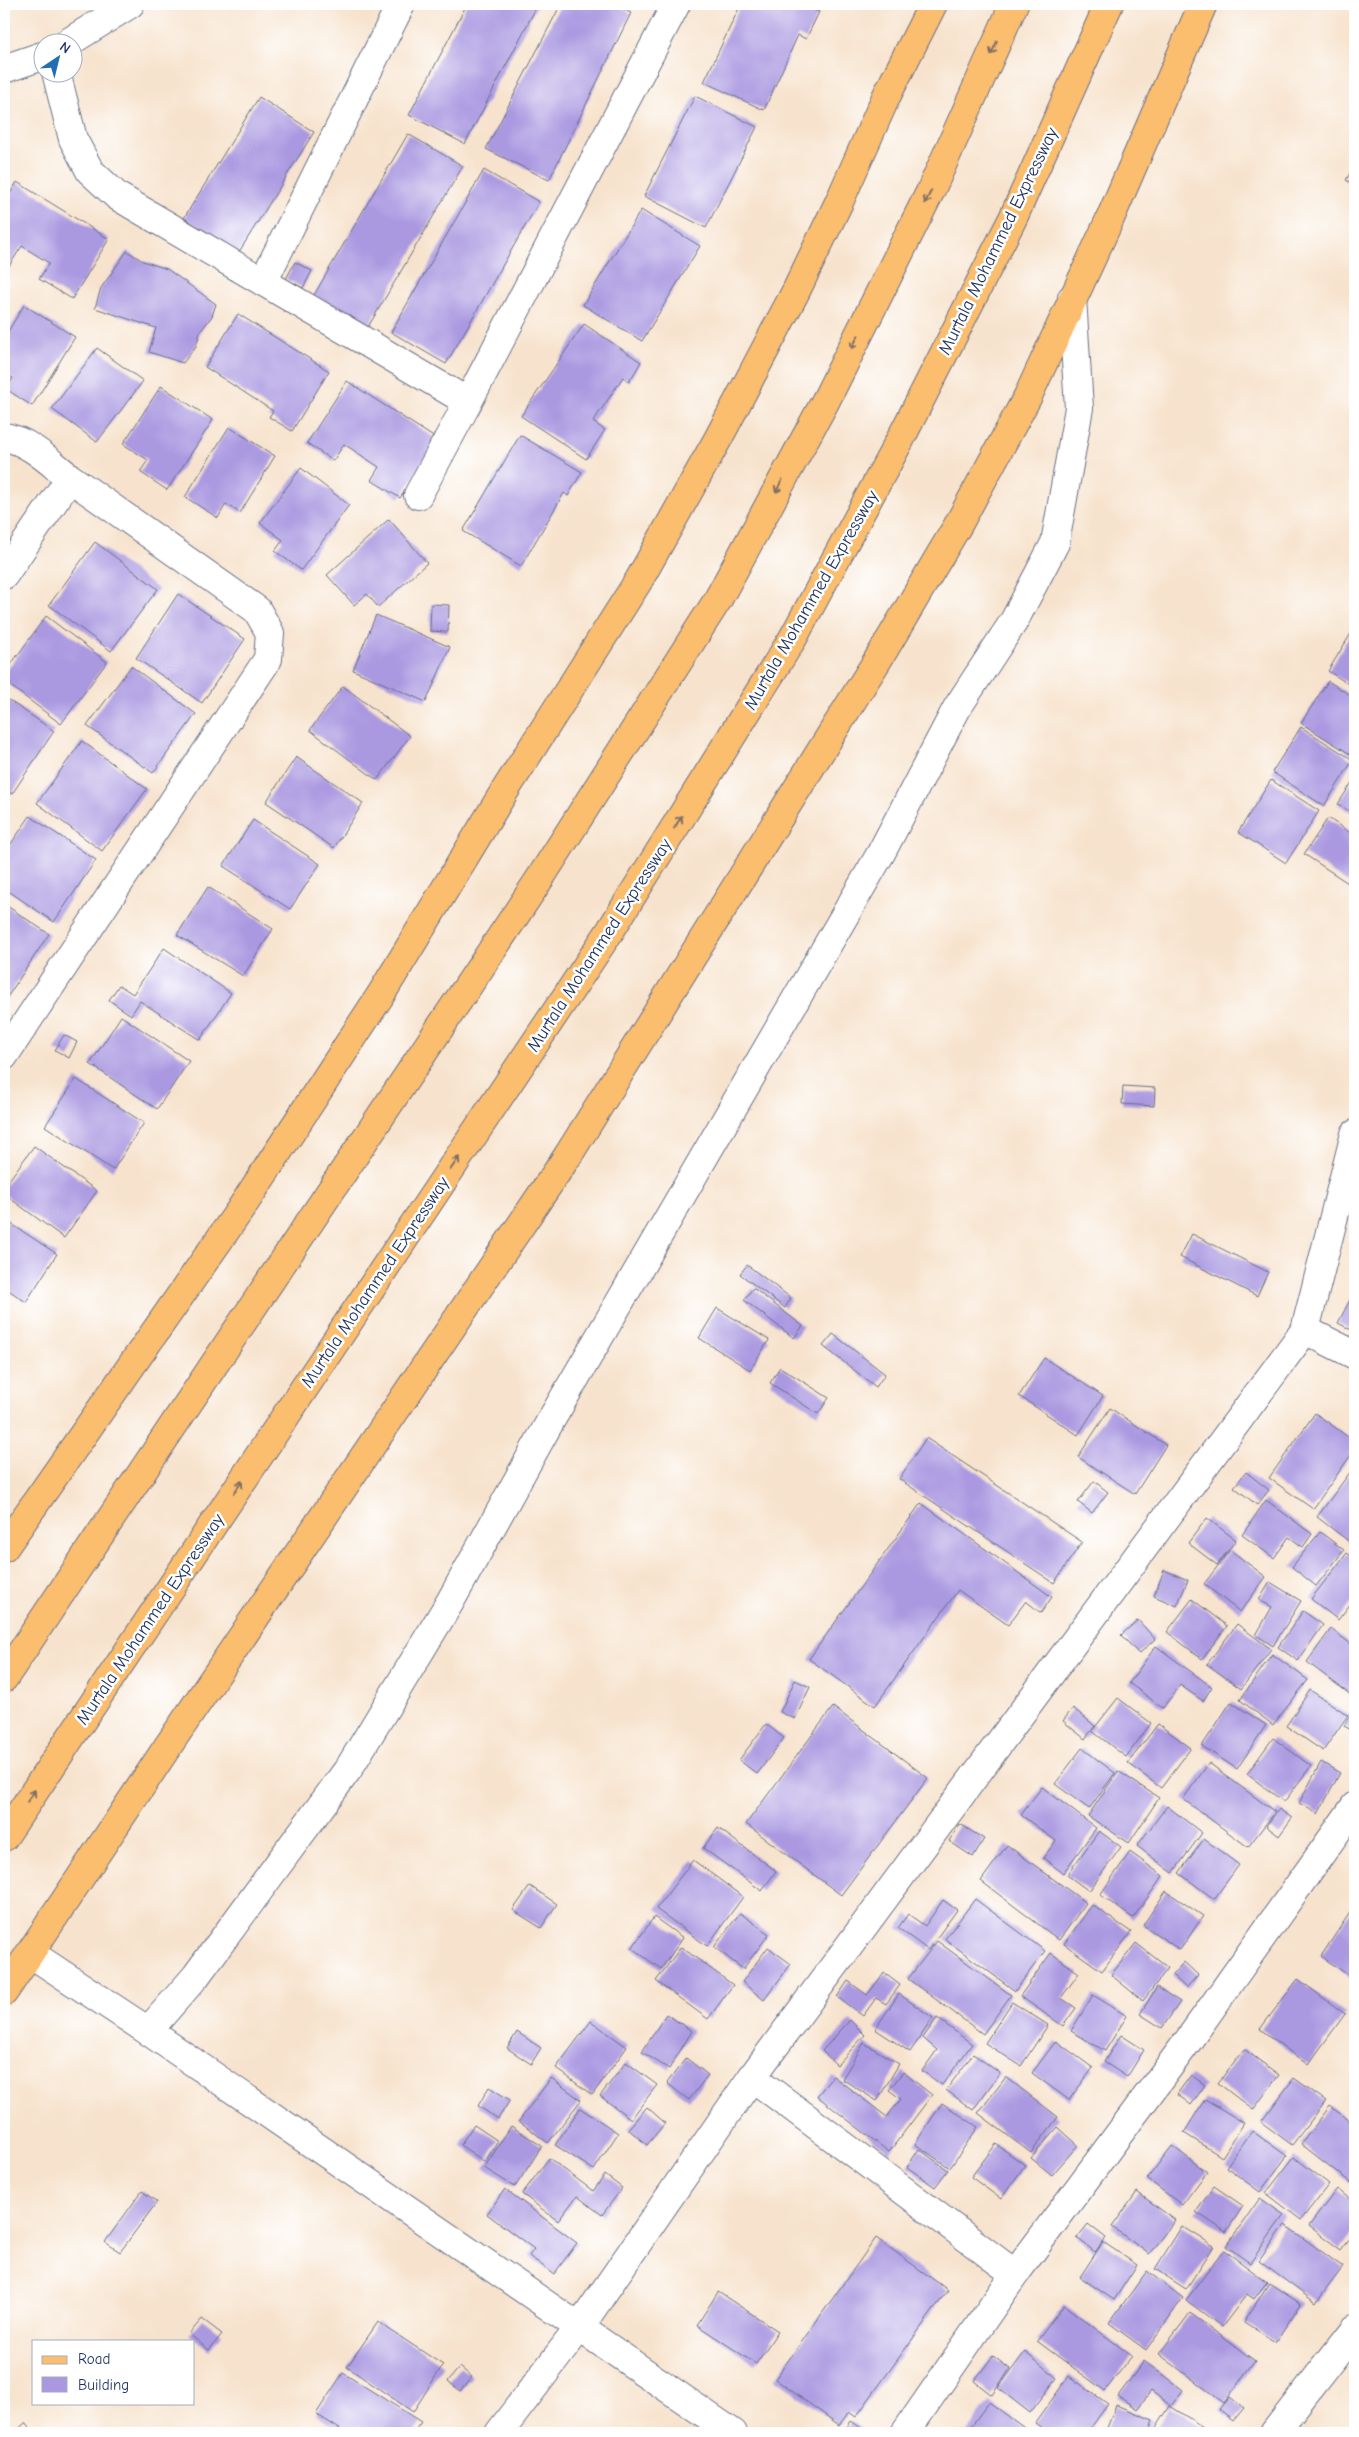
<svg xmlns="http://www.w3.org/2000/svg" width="1359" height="2437" font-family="'Comic Neue',sans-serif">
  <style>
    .building { fill: #aa99e1 }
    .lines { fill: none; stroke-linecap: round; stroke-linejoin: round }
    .minor-casing { stroke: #686e85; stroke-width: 30 }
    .major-casing { stroke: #686e85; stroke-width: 30 }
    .highway-casing { stroke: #686e85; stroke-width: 30 }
    .minor { stroke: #fff; stroke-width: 28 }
    .major { stroke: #fbbd6e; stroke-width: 28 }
    .highway { stroke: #fbbd6e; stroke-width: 28 }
    .oneway { stroke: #806f65 }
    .labels { text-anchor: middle; stroke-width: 5; stroke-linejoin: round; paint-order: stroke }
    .street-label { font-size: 18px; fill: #1b2f5e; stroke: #fff }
  </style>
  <rect width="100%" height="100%" fill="#fff"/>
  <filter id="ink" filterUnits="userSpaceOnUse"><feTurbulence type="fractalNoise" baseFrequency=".02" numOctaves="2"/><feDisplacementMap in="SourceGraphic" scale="10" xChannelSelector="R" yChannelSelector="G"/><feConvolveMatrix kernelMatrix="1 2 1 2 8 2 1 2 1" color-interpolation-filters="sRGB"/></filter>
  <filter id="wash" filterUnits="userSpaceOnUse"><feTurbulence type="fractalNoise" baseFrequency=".0096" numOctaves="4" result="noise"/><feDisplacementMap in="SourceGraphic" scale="20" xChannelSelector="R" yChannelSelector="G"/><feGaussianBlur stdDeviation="1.12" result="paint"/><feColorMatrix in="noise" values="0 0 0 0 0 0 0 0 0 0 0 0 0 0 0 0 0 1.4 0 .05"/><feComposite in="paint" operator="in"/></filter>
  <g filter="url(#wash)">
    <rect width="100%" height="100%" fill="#f7e3cd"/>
    <g id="blocks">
      <path class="building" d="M467 4H538L465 144 409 115Z
        M561 4H612L631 13 549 180 486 149Z
        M741 4H801L819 12 806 39 798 35 764 110 704 82Z
        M695 96 757 127 706 228 644 196Z
        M259 97 314 132 239 252 184 218Z
        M408 134 463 166 368 327 314 295Z
        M1355 165V186L1346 180Z
        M484 170 539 202 446 364 391 332Z
        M17 182 109 239 72 299 39 279 49 263 22 246 9 266 4 262V204Z
        M641 210 700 246 642 341 583 305Z
        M127 251 143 261 167 269 216 304 212 316 200 332 196 346 183 363 149 352 156 328 95 308 101 288Z
        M295 262 312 271 303 288 286 279Z
        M24 305 75 337 32 406 6 389 13 378 4 373V338Z
        M238 314 329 371 292 431 269 417 273 411 205 367Z
        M584 324 641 362 629 382 623 377 593 422 605 430 586 459 521 416Z
        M97 348 143 381 97 442 52 409Z
        M347 381 438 440 400 498 371 480 379 467 344 444 333 461 307 443Z
        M161 386 213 420 167 490 140 472 148 460 123 444Z
        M229 427 275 456 240 513 226 504 218 518 185 497Z
        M520 435 582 472 568 496 564 493 521 566 463 531Z
        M301 468 349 505 301 570 275 551 283 540 260 523Z
        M389 519 427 563 378 607 367 594 354 605 327 575Z
        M95 542 158 589 111 651 49 605Z
        M178 594 245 639 202 703 136 658Z
        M431 604 449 605 448 632 430 631Z
        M376 615 450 647 426 702 353 670Z
        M46 616 107 662 61 724 4 681V674Z
        M1355 627V688L1328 671Z
        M131 666 196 714 153 773 87 726Z
        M1328 681 1355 698V757L1301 723Z
        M343 686 410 736 377 780 310 730Z
        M4 697 54 731 12 794 4 789Z
        M1301 727 1353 760 1324 806 1272 772Z
        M82 741 147 789 102 851 37 803Z
        M296 757 363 803 334 848 266 802Z
        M1355 778V815L1338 804Z
        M1271 780 1319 811 1286 863 1238 832Z
        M30 816 96 860 54 922 4 888V854Z
        M1328 818 1355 836V873L1348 883 1304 854Z
        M253 820 320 864 290 909 223 866Z
        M208 887 273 929 243 976 177 935Z
        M4 904 49 934 6 999 4 998Z
        M164 948 231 993 200 1040 140 1001 131 1015 109 1000 119 985 133 994Z
        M121 1016 189 1061 157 1109 90 1064Z
        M64 1035 77 1042 69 1058 55 1050Z
        M76 1079 144 1123 113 1170 45 1126Z
        M1123 1086 1155 1088 1154 1106 1122 1104Z
        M34 1146 97 1191 64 1238 4 1194V1187Z
        M4 1219 57 1254 26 1302 4 1287Z
        M1192 1234 1268 1272 1257 1296 1180 1257Z
        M747 1265 791 1298 785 1308 740 1274Z
        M753 1288 803 1326 794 1338 744 1300Z
        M1353 1294 1355 1295V1332L1338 1323Z
        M717 1308 769 1340 750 1370 699 1338Z
        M833 1334 885 1374 876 1387 823 1346Z
        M1044 1358 1103 1396 1078 1435 1019 1396Z
        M780 1367 829 1398 818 1414 770 1383Z
        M1110 1408 1166 1445 1135 1494 1078 1457Z
        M1315 1413 1355 1442V1449L1313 1509 1269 1478Z
        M926 1438 1082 1542 1054 1583 899 1479Z
        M1351 1471 1355 1474V1546L1317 1517Z
        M1246 1472 1269 1490 1257 1505 1234 1487Z
        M1094 1481 1108 1492 1092 1513 1078 1502Z
        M1266 1500 1312 1534 1303 1547 1289 1537 1274 1558 1242 1535Z
        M921 1503 1052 1597 1041 1613 1026 1601 1008 1625 958 1590 875 1706 809 1659Z
        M1207 1518 1236 1540 1217 1565 1188 1543Z
        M1320 1532 1344 1550 1316 1586 1292 1567Z
        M1230 1550 1266 1577 1240 1612 1204 1584Z
        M1347 1553 1355 1559V1598L1338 1620 1311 1599Z
        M1164 1570 1188 1580 1177 1606 1154 1596Z
        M1270 1582 1301 1601 1273 1646 1256 1635 1272 1607 1259 1600Z
        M1192 1599 1227 1626 1202 1659 1167 1632Z
        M1303 1611 1323 1625 1298 1661 1278 1647Z
        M1138 1620 1155 1639 1139 1654 1121 1635Z
        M1237 1624 1271 1649 1241 1689 1207 1664Z
        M1331 1629 1355 1647V1698L1307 1662Z
        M1156 1646 1212 1687 1203 1701 1180 1685 1163 1708 1129 1683Z
        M1272 1654 1308 1680 1273 1725 1240 1700Z
        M795 1680 810 1687 795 1719 780 1712Z
        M1310 1690 1348 1715 1323 1751 1286 1726Z
        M1118 1698 1151 1723 1126 1757 1092 1731Z
        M1231 1702 1266 1725 1237 1769 1202 1746Z
        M833 1707 928 1778 841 1895 746 1824Z
        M1073 1708 1095 1726 1085 1739 1063 1721Z
        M1353 1709 1355 1710V1732L1344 1726Z
        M766 1724 784 1738 757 1774 739 1760Z
        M1158 1724 1191 1748 1161 1788 1128 1763Z
        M1273 1738 1311 1766 1284 1802 1247 1774Z
        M1082 1748 1115 1773 1089 1809 1055 1784Z
        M1321 1762 1340 1773 1318 1814 1299 1803Z
        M1209 1763 1275 1812 1248 1847 1183 1799Z
        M1118 1771 1159 1798 1129 1843 1088 1816Z
        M1042 1787 1096 1828 1063 1873 1043 1858 1056 1841 1021 1815Z
        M1167 1806 1202 1833 1173 1873 1137 1846Z
        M1279 1809 1292 1818 1279 1836 1266 1826Z
        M960 1824 984 1839 973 1857 949 1841Z
        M718 1828 776 1871 762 1891 703 1848Z
        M1099 1831 1121 1847 1089 1891 1067 1875Z
        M1204 1839 1239 1865 1214 1899 1179 1873Z
        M1007 1845 1086 1903 1059 1940 981 1881Z
        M1130 1852 1163 1876 1133 1918 1100 1895Z
        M693 1860 743 1897 707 1946 656 1909Z
        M530 1886 557 1904 541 1928 513 1910Z
        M1166 1891 1203 1916 1180 1950 1143 1925Z
        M975 1899 1045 1951 1015 1991 945 1939Z
        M943 1900 957 1910 928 1950 898 1928 908 1914 925 1926Z
        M1092 1905 1131 1932 1102 1971 1064 1944Z
        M1355 1905V1980L1321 1956Z
        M740 1913 769 1934 743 1969 714 1947Z
        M654 1917 683 1938 661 1969 632 1948Z
        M937 1941 1011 1995 983 2034 908 1979Z
        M1136 1943 1168 1968 1143 2001 1111 1975Z
        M681 1947 733 1985 708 2019 656 1981Z
        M768 1947 791 1964 764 2000 742 1982Z
        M1051 1953 1079 1973 1061 1998 1076 2008 1063 2026 1020 1996Z
        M1184 1962 1198 1975 1186 1988 1172 1975Z
        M884 1973 900 1985 886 2004 876 1998 863 2016 837 1997 848 1981 867 1995Z
        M1298 1979 1345 2014 1308 2065 1260 2029Z
        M1157 1987 1180 2002 1162 2028 1140 2014Z
        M899 1994 933 2018 910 2052 875 2029Z
        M1093 1995 1127 2016 1105 2051 1071 2031Z
        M1012 2002 1048 2025 1021 2066 985 2043Z
        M666 2014 692 2031 669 2069 642 2052Z
        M937 2018 972 2044 942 2085 922 2071 937 2050 923 2038Z
        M850 2020 865 2035 837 2065 822 2051Z
        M591 2021 627 2047 592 2095 556 2068Z
        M517 2032 541 2048 531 2064 507 2048Z
        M1121 2035 1144 2050 1127 2077 1104 2062Z
        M1056 2041 1093 2068 1069 2100 1032 2073Z
        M864 2043 899 2064 877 2101 842 2079Z
        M1244 2049 1279 2075 1253 2110 1218 2083Z
        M973 2054 1000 2073 973 2110 946 2090Z
        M686 2058 708 2075 689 2100 667 2083Z
        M626 2062 657 2085 631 2119 600 2096Z
        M903 2072 932 2095 889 2152 817 2096 833 2076 887 2117 901 2099 889 2090Z
        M1191 2075 1205 2085 1191 2105 1177 2094Z
        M1006 2077 1058 2117 1031 2153 978 2113Z
        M551 2078 581 2100 548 2143 519 2121Z
        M1294 2078 1326 2101 1292 2145 1261 2122Z
        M489 2087 510 2100 498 2119 478 2106Z
        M1205 2099 1244 2123 1222 2157 1184 2133Z
        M942 2103 978 2127 950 2168 915 2144Z
        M1330 2106 1355 2125V2186L1301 2144Z
        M647 2107 665 2123 647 2145 628 2129Z
        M580 2108 618 2133 594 2170 555 2145Z
        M474 2125 498 2141 485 2162 460 2145Z
        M511 2126 542 2146 515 2187 484 2168Z
        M1058 2127 1078 2145 1052 2175 1031 2158Z
        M1252 2131 1287 2156 1260 2192 1226 2167Z
        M996 2144 1025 2165 1001 2199 971 2177Z
        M1172 2146 1207 2172 1182 2205 1147 2179Z
        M919 2149 948 2170 935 2187 907 2167Z
        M1294 2157 1329 2184 1301 2220 1266 2193Z
        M549 2158 593 2191 605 2175 622 2188 602 2215 577 2196 558 2221 522 2194Z
        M1214 2186 1243 2206 1226 2232 1196 2212Z
        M505 2189 577 2243 554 2274 529 2256 534 2249 487 2214Z
        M1337 2189 1355 2203V2231L1341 2250 1309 2226Z
        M142 2191 157 2202 120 2252 105 2242Z
        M1137 2192 1175 2220 1149 2254 1112 2227Z
        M1260 2198 1284 2215 1250 2263 1226 2246Z
        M1088 2224 1106 2238 1095 2252 1077 2238Z
        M1285 2225 1343 2267 1316 2303 1259 2261Z
        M1182 2226 1214 2246 1186 2289 1155 2269Z
        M876 2238 948 2290 856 2417 849 2412 839 2425 775 2379Z
        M1103 2242 1137 2265 1114 2300 1080 2277Z
        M1224 2250 1267 2282 1254 2299 1247 2294 1222 2327 1186 2300Z
        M1147 2271 1183 2298 1146 2350 1109 2323Z
        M1269 2283 1301 2304 1275 2342 1244 2322Z
        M718 2292 778 2331 756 2364 697 2325Z
        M1064 2305 1132 2356 1105 2391 1037 2341Z
        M1190 2313 1255 2361 1224 2403 1159 2354Z
        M202 2319 222 2334 209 2350 189 2334Z
        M378 2322 443 2365 413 2412 347 2367Z
        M1025 2352 1057 2378 1030 2413 998 2388Z
        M993 2356 1010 2369 992 2395 974 2381Z
        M1144 2361 1183 2390 1171 2406 1151 2391 1137 2409 1118 2396Z
        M460 2367 472 2377 460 2391 448 2381Z
        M343 2373 421 2422 413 2433H346L316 2414Z
        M1069 2376 1108 2404 1087 2433H1049L1035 2423Z
        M1230 2397 1244 2408 1233 2421 1219 2410Z
        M989 2402 1031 2433H966Z
        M1116 2405 1153 2420 1148 2433H1105Z
        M1170 2406 1203 2427 1200 2433H1153Z
        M851 2421 869 2433H843Z
        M25 2423 33 2433H14Z"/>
    </g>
  </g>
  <g filter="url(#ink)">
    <use href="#blocks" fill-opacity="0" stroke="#686e85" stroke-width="1"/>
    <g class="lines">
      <g class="minor-casing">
        <path id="minor" d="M69 42 130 4
          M4 69 42 56
          M56 72 73 139 90 171 117 196 468 402 418 495
          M263 282 401 4
          M468 402 676 4
          M4 437C28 440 51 463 70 478
          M4 575 70 478 257 610 270 633 268 659 4 1056
          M1305 1330 1355 1355
          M30 1953 148 2031 733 2433
          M148 2031 196 1976 349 1768 450 1602 551 1420 881 853 957 708 1014 621 1055 543 1079 408 1072 298
          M752 2077 1015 2274
          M499 2433 579 2328 752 2077 1305 1330 1355 1134
          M905 2433 1015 2274 1188 2041 1355 1806
          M1274 2433 1355 2329"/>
      </g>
      <g class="major-casing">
        <path id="major" d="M4 1548 240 1210 380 996 504 792 639 580 719 437 796 291 840 200 886 97 933 4
          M4 1992 168 1746 567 1157 882 653 958 525 1028 396 1109 221 1203 4"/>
      </g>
      <g class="highway-casing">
        <path id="highway" d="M4 1678 537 883 717 601 826 400 931 190 1014 4
          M4 1837 610 931 793 638 901 438 1013 218 1109 4"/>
      </g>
      <use href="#minor" class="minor"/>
      <use href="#major" class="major"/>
      <use href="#highway" class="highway"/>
    </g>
    <defs><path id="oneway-shaft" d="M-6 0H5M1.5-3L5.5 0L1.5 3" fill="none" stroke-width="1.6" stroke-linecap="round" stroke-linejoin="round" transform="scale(1.25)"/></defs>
    <g class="oneway">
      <use href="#oneway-shaft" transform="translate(994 48) rotate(114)"/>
      <use href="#oneway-shaft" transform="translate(928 197) rotate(117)"/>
      <use href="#oneway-shaft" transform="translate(855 342) rotate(117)"/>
      <use href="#oneway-shaft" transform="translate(779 486) rotate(118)"/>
      <use href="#oneway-shaft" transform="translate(678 822) rotate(-58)"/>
      <use href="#oneway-shaft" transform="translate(455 1163) rotate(-56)"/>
      <use href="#oneway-shaft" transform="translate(238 1487) rotate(-56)"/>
      <use href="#oneway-shaft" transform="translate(31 1796) rotate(-56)"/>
    </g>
  </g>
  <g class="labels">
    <g class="street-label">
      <text transform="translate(998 241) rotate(-64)" y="6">Murtala Mohammed Expressway</text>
      <text transform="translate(811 600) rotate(-60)" y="6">Murtala Mohammed Expressway</text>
      <text transform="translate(599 945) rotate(-57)" y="6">Murtala Mohammed Expressway</text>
      <text transform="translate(375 1282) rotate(-56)" y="6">Murtala Mohammed Expressway</text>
      <text transform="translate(150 1619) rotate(-56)" y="6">Murtala Mohammed Expressway</text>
    </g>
  </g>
  <rect width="1359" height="2437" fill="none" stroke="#fff" stroke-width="20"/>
  <rect x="32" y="2340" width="162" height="65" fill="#ffffff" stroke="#a4acbf"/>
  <rect x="42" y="2356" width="25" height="8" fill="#fbbd6e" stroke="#a4acbf"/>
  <text x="78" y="2364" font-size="15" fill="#1b2f5e">Road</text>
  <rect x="42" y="2377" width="25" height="15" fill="#aa99e1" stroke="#a4acbf"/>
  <text x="78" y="2390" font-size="15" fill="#1b2f5e">Building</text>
  <g transform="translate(58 58) rotate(35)"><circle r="24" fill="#ffffff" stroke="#a4acbf"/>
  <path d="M0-4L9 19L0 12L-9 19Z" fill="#1f6fb2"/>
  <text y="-8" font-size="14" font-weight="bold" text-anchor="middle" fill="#1b2f5e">N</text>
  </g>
</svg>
